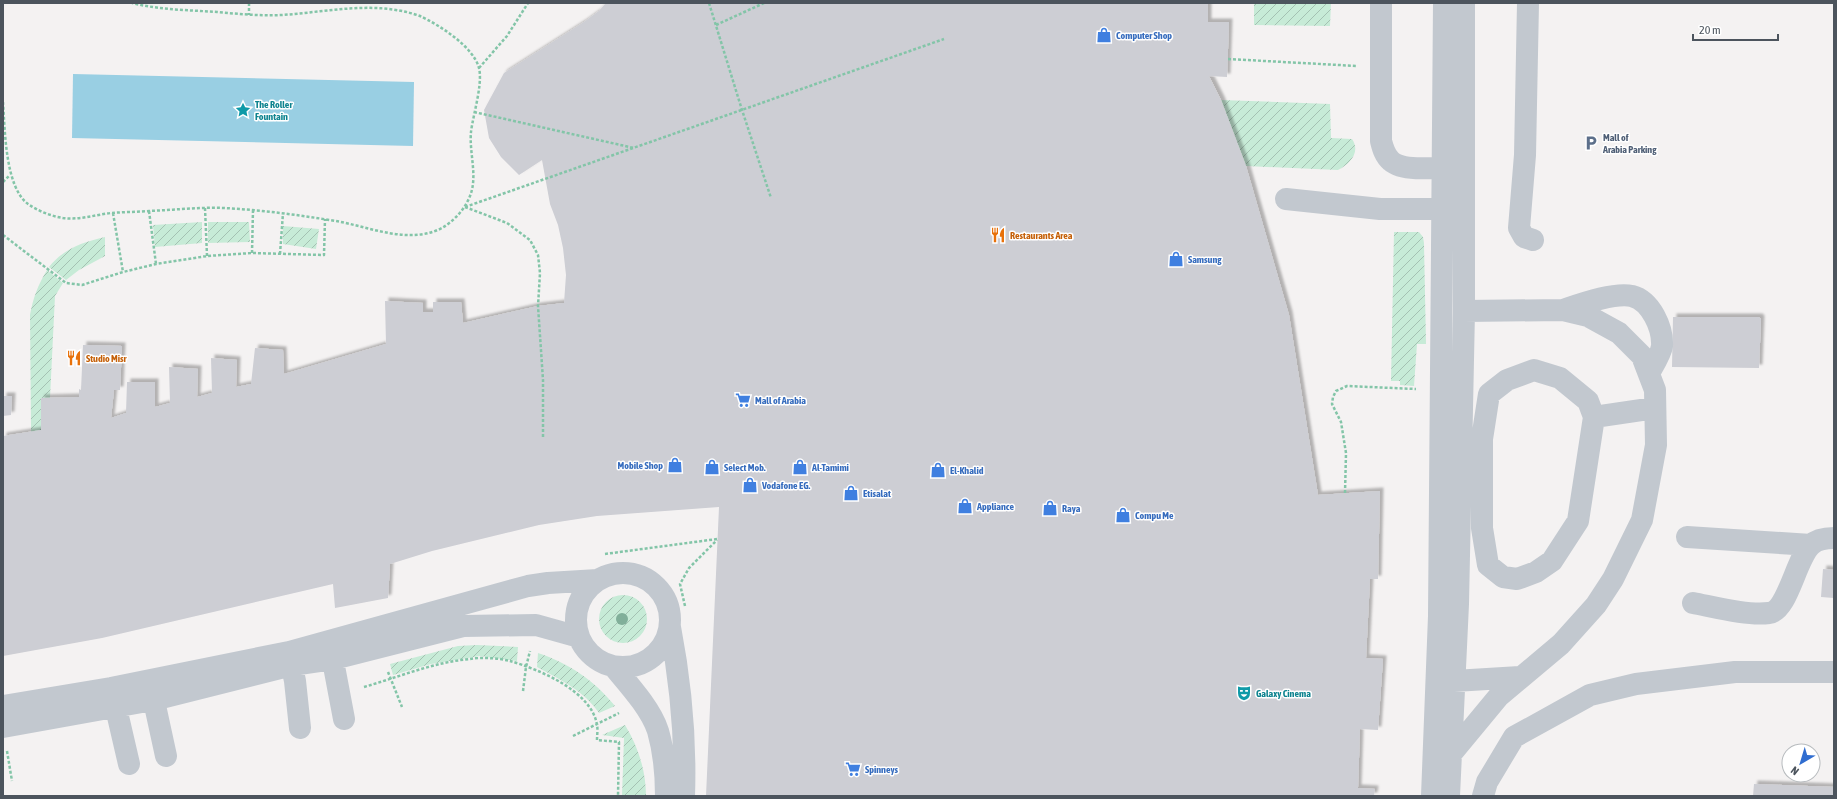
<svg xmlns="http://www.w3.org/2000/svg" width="1837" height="799" font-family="'Asap Condensed',sans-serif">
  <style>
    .garden { fill: url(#garden-furrows) }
    .water { fill: #99cfe3 }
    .building { fill: #cdced4; filter: url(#shadow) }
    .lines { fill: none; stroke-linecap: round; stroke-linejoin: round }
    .path { stroke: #83c5a8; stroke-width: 2.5; stroke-dasharray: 3 2; stroke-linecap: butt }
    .minor { stroke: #c2c8cf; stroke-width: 22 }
    .tree { fill: #81af9a }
    .labels { text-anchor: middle; stroke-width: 3; stroke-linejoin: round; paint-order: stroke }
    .shop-label { font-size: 10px; font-weight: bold; fill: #366cbe; stroke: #fff; text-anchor: start }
    .culture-label { font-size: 10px; font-weight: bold; fill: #0d838f; stroke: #fff; text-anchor: start }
    .service-label { font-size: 10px; font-weight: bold; fill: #4e5e75; stroke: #fff; text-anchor: start }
    .food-label { font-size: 10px; font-weight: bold; fill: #c56008; stroke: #fff; text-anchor: start }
  </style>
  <defs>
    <pattern id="garden-furrows" width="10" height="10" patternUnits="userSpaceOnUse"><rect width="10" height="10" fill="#c7ebd7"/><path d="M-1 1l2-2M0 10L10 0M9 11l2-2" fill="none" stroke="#a4c1b2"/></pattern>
    <filter id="shadow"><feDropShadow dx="3.5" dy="-3.5" stdDeviation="1" flood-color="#0004"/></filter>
  </defs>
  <rect width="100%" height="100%" fill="#f4f2f2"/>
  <path class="garden" d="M1254 3H1331L1330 26 1254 25Z
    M1221 100 1330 104 1331 138 1352 139C1361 152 1350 164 1338 170L1246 166Z
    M202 222V243L155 247 153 225Z
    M208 222H249L250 242 208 243Z
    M283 226 319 229 316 249 283 244Z
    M1394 232H1419L1423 237 1424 243 1426 344H1417L1414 386 1400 385V381H1391Z
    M105 237V256L79 270 66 280 49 267C63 249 83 242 105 237Z
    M47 270 63 283 55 296 50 398 41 399V430L31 432 30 315C33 298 38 285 47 270Z
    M599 619a24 24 0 1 1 48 0a24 24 0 1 1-48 0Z
    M477 645 518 647 517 661 480 656 431 664 393 675 390 664 458 646Z
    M538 653C570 664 594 680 615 706L599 713C584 691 561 680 537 667Z
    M625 725C638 746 646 771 646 796H622L624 738 602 735Z"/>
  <path class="water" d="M73 74 414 82 413 146 72 138Z"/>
  <path class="building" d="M606 3H1208V22H1229L1227 77 1209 76 1221 100 1246 166 1289 315 1318 495 1380 491 1378 579H1370L1366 658 1383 659 1378 730 1360 729 1358 788 1375 789 1374 796H706L719 507 597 516 539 525 432 551 390 564 388 598 335 608 333 584 102 638 3 656V436L41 430V398L79 397V389L81 390 83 345 122 346 120 390H114L111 418 126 413 127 382H155V407L170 403 169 367 198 369 197 397 212 393 211 358 237 360 236 387 251 384 255 348 283 350 284 374 386 344 385 301 423 303V312H433V302H461L463 323 538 306 564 303 566 275 563 248 558 225 550 204 542 160 519 175 501 157 489 138 484 110 504 73 584 22 599 11Z
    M1673 317H1759L1761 319 1759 368 1672 367Z
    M3 396H12L11 415 3 416Z
    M1823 569 1834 570V598L1821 597Z
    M1754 784 1834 787V796H1753Z"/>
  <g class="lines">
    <path class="path" d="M249 3V15
      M709 3 742 110 771 198
      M716 25 764 3
      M1228 59 1357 66
      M479 68 507 36 528 3
      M3 102C5 130 5 187 28 204 38 211 51 216 63 218 79 220 95 215 111 213 123 212 136 212 149 211 174 210 199 207 224 208 262 210 299 215 336 221 370 227 409 245 442 228 454 221 465 209 470 196 478 176 469 153 471 132 473 115 483 84 479 68 473 46 439 25 420 16 375 0 328 12 282 15 260 16 239 14 217 12 189 10 160 10 132 3
      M474 112 634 148
      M3 182 10 175
      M465 207 944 39
      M465 207 507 223 530 240 538 255 540 273 538 306 543 380V437
      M205 208 207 256
      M149 211 156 264
      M113 213 123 272
      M3 235 66 283 82 285 123 272 156 264 207 256 252 253 324 255 325 219
      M252 253 253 210
      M280 254 283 213
      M1345 493 1346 453 1341 422 1332 404 1333 397 1336 391 1347 386 1416 389
      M605 554 717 539
      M685 606 680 584 689 568 717 540
      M388 672 402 707
      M364 687C399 677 434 662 470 659 482 657 498 658 510 661 538 669 592 691 597 725 598 729 597 735 597 740L619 742 618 796
      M523 691 526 667 530 651
      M573 736 619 713
      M7 751 12 781"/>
    <path class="minor" d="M1381 3V141C1383 149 1385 156 1391 161 1404 173 1440 167 1457 166
      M1528 3 1525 155 1519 228 1524 237 1533 240
      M1286 199 1380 209H1457
      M1563 310C1581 304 1614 292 1632 296 1651 301 1663 328 1662 346 1661 354 1653 366 1649 373
      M1534 370 1560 378 1588 401 1594 417 1578 521 1552 561 1536 572 1517 579 1503 577 1488 565 1482 528V439L1489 394 1507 380Z
      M1594 417 1655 408
      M1687 537 1811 545
      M576 620a47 47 0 1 1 94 0a47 47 0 1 1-94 0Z
      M1693 603C1714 607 1748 616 1769 613 1788 611 1796 558 1811 545 1817 539 1826 538 1834 538
      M670 627C681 684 686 738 684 796
      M330 645 344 719
      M289 652 295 681 300 728
      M614 667C629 685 651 709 658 731 664 752 666 774 666 796
      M1454 681 1520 677
      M151 687 166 756
      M113 695 129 764
      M3 706 111 688 289 652 528 586 548 583 598 580
      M3 727 153 700 292 665 333 659 463 626 536 625 579 637
      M1451 754 1499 696 1561 644 1596 605 1613 579 1642 520 1656 445 1655 390 1642 356 1619 333 1588 316 1563 310 1464 311
      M1432 796 1439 616 1444 3
      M1449 796 1458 604 1464 311V3
      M1483 796 1487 782 1514 737 1590 695 1636 684 1735 672H1834"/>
  </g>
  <circle class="tree" cx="622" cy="619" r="6"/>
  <defs>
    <g id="shop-bare" transform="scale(1.2)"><path d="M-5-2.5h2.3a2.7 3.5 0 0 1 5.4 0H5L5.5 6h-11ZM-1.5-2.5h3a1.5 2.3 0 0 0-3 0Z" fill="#3f7fe0" stroke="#fff" stroke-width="2.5" paint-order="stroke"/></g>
    <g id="sight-bare" transform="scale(1.2)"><path d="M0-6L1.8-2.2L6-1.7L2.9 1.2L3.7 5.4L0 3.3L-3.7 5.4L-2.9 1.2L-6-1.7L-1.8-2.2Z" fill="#0f9aa8" stroke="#fff" stroke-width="2.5" paint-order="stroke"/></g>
    <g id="parking-bare" transform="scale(1.2)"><path d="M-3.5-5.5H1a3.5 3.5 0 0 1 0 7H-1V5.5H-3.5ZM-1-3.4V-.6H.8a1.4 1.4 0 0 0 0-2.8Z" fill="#5c6f8a" stroke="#fff" stroke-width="2.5" paint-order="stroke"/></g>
    <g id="restaurant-bare" transform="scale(1.2)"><path d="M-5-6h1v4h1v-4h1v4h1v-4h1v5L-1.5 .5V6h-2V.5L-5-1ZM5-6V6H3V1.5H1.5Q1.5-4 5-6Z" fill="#e8710a" stroke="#fff" stroke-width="2.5" paint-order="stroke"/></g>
    <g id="supermarket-bare" transform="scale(1.2)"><path d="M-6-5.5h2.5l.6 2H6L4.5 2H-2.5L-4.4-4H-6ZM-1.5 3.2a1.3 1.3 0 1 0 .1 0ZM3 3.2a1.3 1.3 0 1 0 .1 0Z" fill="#3f7fe0" stroke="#fff" stroke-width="2.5" paint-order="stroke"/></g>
    <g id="theatre-bare" transform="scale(1.2)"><path d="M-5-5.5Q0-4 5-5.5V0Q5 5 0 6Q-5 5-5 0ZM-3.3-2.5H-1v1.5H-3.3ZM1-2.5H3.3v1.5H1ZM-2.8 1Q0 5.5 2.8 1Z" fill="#0f9aa8" stroke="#fff" stroke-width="2.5" paint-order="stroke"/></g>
  </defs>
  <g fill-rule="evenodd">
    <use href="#shop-bare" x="1104" y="35"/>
    <use href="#sight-bare" x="243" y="110"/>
    <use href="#parking-bare" x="1591" y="143"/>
    <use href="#restaurant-bare" x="998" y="235"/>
    <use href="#shop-bare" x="1176" y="259"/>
    <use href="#restaurant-bare" x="74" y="358"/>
    <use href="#supermarket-bare" x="743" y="400"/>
    <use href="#shop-bare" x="675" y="465"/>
    <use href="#shop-bare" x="712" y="467"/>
    <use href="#shop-bare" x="800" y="467"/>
    <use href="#shop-bare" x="938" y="470"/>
    <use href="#shop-bare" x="750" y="485"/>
    <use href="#shop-bare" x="851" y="493"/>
    <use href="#shop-bare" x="965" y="506"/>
    <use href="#shop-bare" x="1050" y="508"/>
    <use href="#shop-bare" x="1123" y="515"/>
    <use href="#theatre-bare" x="1244" y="693"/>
    <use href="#supermarket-bare" x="853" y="769"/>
  </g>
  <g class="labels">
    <g class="shop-label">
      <text x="1116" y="39">Computer Shop</text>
      <text x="1188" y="263">Samsung</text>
      <text x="755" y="404">Mall of Arabia</text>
      <text x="663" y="469" text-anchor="end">Mobile Shop</text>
      <text x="724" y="471">Select Mob.</text>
      <text x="812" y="471">Al-Tamimi</text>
      <text x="950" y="474">El-Khalid</text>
      <text x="762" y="489">Vodafone EG.</text>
      <text x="863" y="497">Etisalat</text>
      <text x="977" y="510">Appliance</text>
      <text x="1062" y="512">Raya</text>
      <text x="1135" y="519">Compu Me</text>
      <text x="865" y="773">Spinneys</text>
    </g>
    <g class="culture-label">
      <text x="255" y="108">The Roller<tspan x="255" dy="12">Fountain</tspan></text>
      <text x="1256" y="697">Galaxy Cinema</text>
    </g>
    <g class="service-label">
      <text x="1603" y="141">Mall of<tspan x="1603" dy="12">Arabia Parking</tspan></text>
    </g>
    <g class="food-label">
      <text x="1010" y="239">Restaurants Area</text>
      <text x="86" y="362">Studio Misr</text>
    </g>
  </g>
  <rect width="1837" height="799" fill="none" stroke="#4c545d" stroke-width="8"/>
  <g transform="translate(1801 763) rotate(218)"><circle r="19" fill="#ffffff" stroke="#b7bbbe"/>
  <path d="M0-3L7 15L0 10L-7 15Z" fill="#306dd0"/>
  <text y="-6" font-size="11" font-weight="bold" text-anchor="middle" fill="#4c545d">N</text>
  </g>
  <path d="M1693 34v6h85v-6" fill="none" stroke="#4c545d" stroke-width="2"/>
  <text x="1699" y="34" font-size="12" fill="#4c545d" stroke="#ffffff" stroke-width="3" paint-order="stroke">20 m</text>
</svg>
